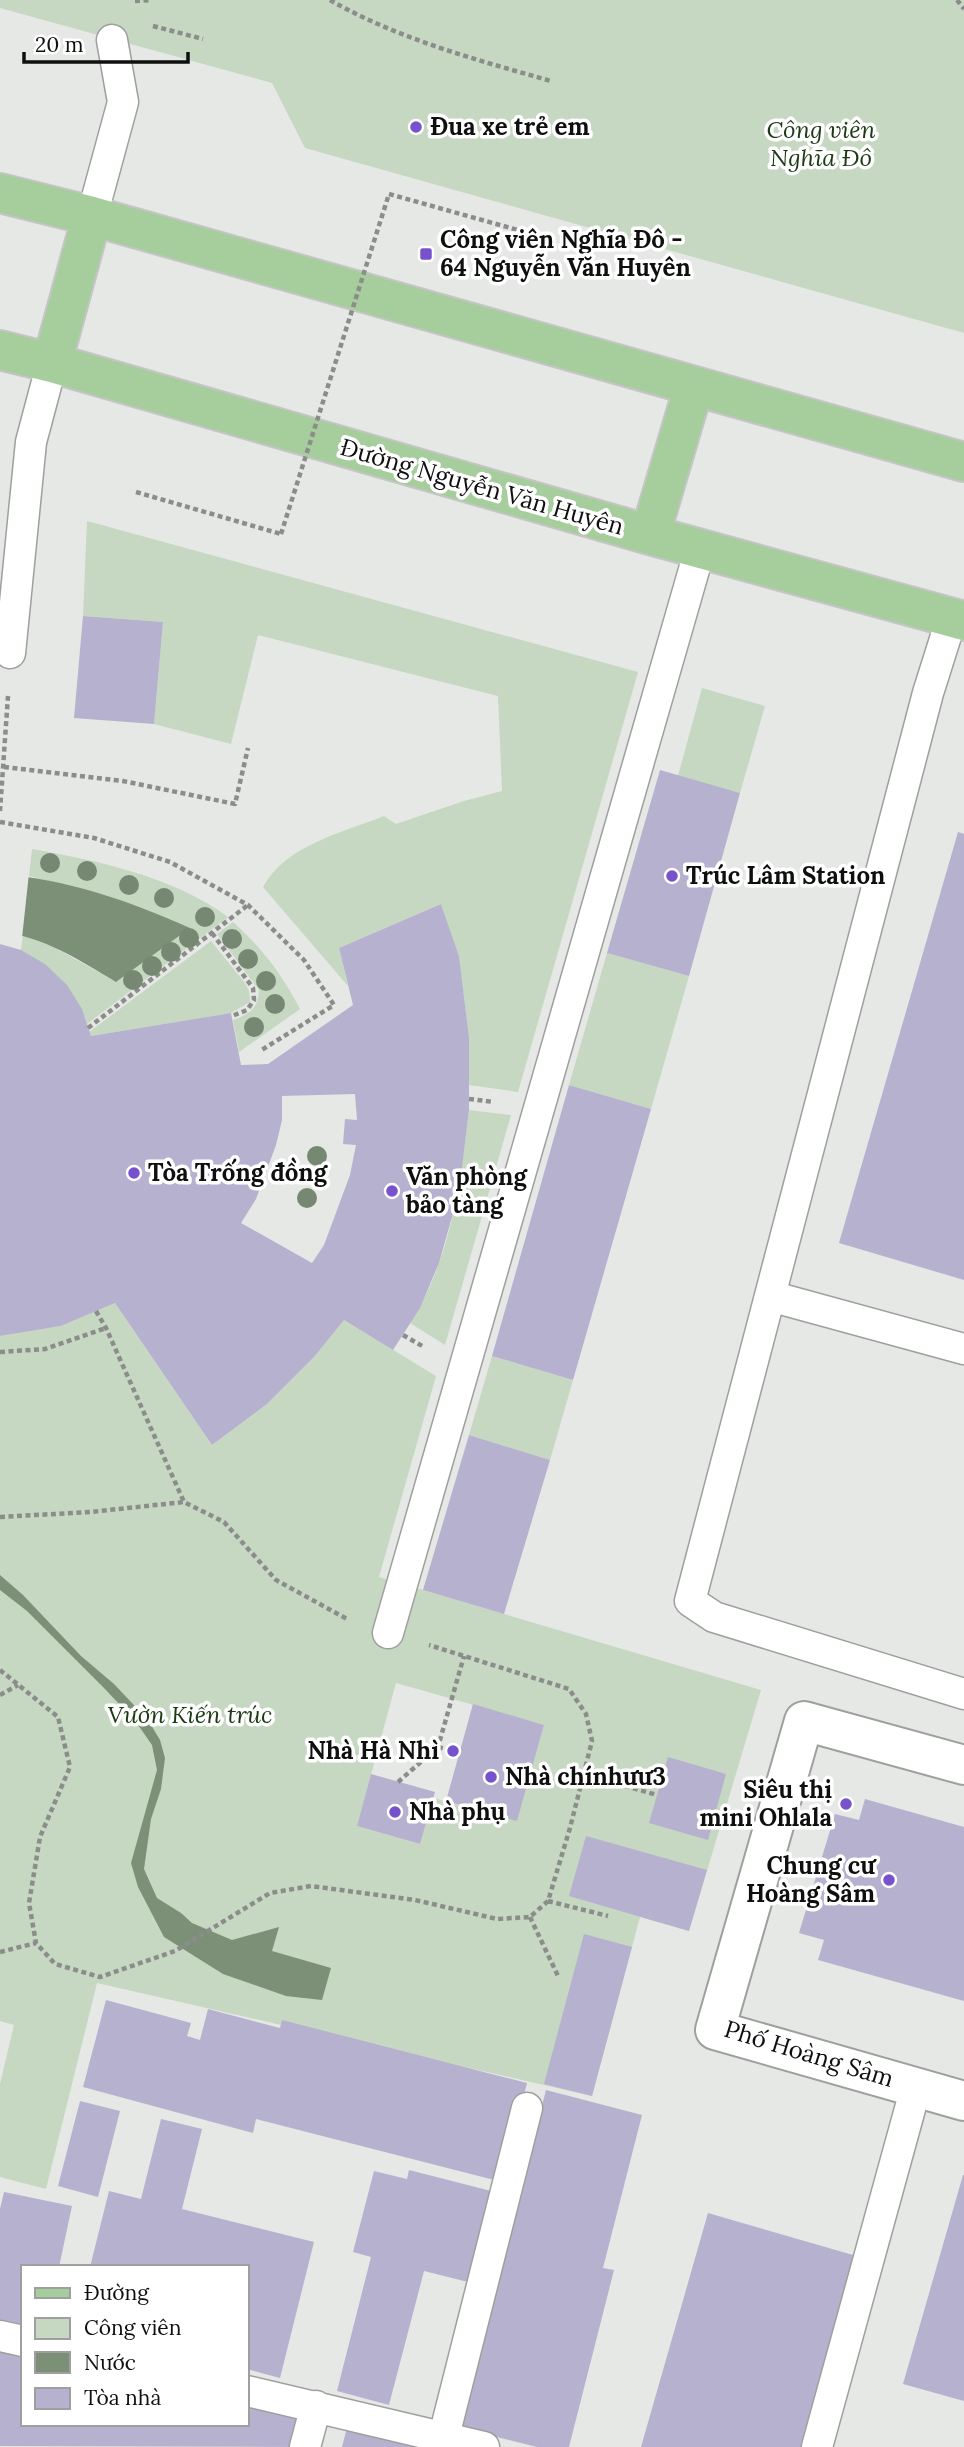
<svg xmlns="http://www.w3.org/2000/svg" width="964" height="2447" font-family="Lora,serif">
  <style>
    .green { fill: #c6d7c2; fill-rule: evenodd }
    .water { fill: #7c9078 }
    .pier { fill: #e5e8e5 }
    .building { fill: #b6b1cf; fill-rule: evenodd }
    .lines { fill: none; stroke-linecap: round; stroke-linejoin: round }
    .lane-casing { stroke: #9da09c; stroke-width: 33 }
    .street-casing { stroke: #9da09c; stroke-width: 42 }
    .primary-casing { stroke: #c5c5c5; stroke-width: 42 }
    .path { stroke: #8b8d8b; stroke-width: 4.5; stroke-dasharray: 5 3.5; stroke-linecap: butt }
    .lane { stroke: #fff; stroke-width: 30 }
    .street { stroke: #fff; stroke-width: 38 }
    .primary { stroke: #a6cd9c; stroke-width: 38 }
    .path-bridge { stroke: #8b8d8b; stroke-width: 4.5; stroke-dasharray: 5 3.5; stroke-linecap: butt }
    .tree { fill: #768872 }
    .poi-dot { fill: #7652cc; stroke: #fff; stroke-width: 2.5 }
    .labels { text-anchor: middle; stroke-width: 7; stroke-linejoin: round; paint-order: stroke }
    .poi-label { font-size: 24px; font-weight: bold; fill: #0e0f0e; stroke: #fff; text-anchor: start }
    .park-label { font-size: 24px; font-style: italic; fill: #1c3a14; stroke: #fff }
    .street-label { font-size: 24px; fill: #0e0f0e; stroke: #fff }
  </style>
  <rect width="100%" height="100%" fill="#e5e8e5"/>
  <path class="green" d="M0 0H964V333L305 148 272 83 0 8Z
    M87 521 638 672 518 1092 469 1085V1037L459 956 441 904 339 948 348 986 263 887C286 845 342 833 384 816L396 824 464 801 502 791 498 696 258 635 231 744 154 724 163 622 83 616Z
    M702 688 765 706 740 793 678 776Z
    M32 849C99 861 172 876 228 917L87 1024C76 989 52 968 21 950L23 934 52 946 116 982 189 928 117 899 29 876Z
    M233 922C263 949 281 973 300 1009L239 1052 233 1020C250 1014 258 1009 259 990L217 934Z
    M211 941 245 983 249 991 250 1002 231 1013 91 1036 89 1032Z
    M607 953 689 976 651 1109 569 1085Z
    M469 1110 511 1115 445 1345 410 1323C451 1260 460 1183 469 1110Z
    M115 1303 212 1445 267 1404 314 1357 344 1320 436 1376 379 1577 761 1690 689 1931 640 1917 592 2096 97 1983 46 2189 0 2177V2084L14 2025 0 2021V1336L61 1326ZM396 1683 544 1725 517 1820 433 1798 420 1844 357 1826Z
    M492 1356 573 1380 550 1460 469 1435Z"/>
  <path class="water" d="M0 874C66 879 130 901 190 928L116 982C79 960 43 936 0 932Z
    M0 1575 23 1595 81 1656 114 1684 148 1720 160 1740 165 1758 161 1789 151 1819 144 1869 157 1898 181 1913 192 1923 232 1940 279 1927 272 1951 331 1968 322 2000 286 1996 223 1974 164 1937 138 1887 131 1863 157 1770 152 1745 136 1722 104 1688 27 1611 0 1590Z"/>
  <path class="pier" d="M0 870 29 873 22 938 0 935Z"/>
  <path class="building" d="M83 616 163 622 154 724 74 718Z
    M660 770 740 793 689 976 607 953Z
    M958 832 964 834V1280L839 1243Z
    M441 904 459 956 469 1037V1110L459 1192 439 1263 420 1308 393 1350 344 1320 314 1357 267 1404 212 1445 115 1303 61 1326 0 1336V944L21 950 45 964 67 985 82 1009 91 1036 231 1013 241 1065 268 1064 353 1005 339 948ZM355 1094 357 1120 345 1119 343 1144 356 1145 350 1175 324 1245 312 1263 241 1223 256 1199 276 1145 282 1120V1096Z
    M569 1085 651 1109 573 1380 492 1356Z
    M469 1435 550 1460 504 1614 423 1590Z
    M473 1704 544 1725 517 1821 446 1801Z
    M668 1757 726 1774 708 1840 649 1823Z
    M371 1774 435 1792 420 1844 357 1826Z
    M865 1799 964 1827V2001L818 1960 824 1940 799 1933 835 1814 859 1820Z
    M586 1836 707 1870 689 1931 569 1896Z
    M584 1934 632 1947 592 2096 544 2084Z
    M106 2000 191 2023 187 2036 200 2040 208 2009 280 2028 282 2020 527 2083 502 2182 256 2119 253 2133 83 2087Z
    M546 2090 642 2115 603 2268 614 2270 569 2447H537L460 2428Z
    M80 2101 120 2111 98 2197 58 2186Z
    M161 2119 202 2129 182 2209 314 2242 280 2378 247 2369V2267H90L109 2191 141 2199Z
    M409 2170 499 2193 476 2284 424 2271 389 2405 337 2391 371 2257 353 2252 374 2171 407 2179Z
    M963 2175H964V2401L903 2384Z
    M4 2192 72 2206 59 2267H23V2336L0 2331V2209Z
    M708 2213 860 2257 806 2447H641Z
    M0 2338 23 2344V2424H247V2402L304 2417 297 2447 0 2446Z
    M349 2420 446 2447H342Z"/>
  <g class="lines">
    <g class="lane-casing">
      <path id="lane" d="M92 216 123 102 112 40
        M952 617 928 693 690 1601 714 1617 964 1694
        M10 653 31 442 52 363
        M770 1296 964 1349
        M388 1633 700 549
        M0 2336 23 2341
        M247 2391 484 2447
        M444 2436 527 2108
        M305 2447 316 2406
        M817 2447 916 2087"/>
    </g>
    <g class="street-casing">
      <path id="street" d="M964 1765 804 1721 715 2030 964 2101"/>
    </g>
    <g class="primary-casing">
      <path id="primary" d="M0 193 92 216 964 462
        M0 350 52 363 650 535 964 621
        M52 363 92 216
        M650 535 694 386"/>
    </g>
    <path class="path" d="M330 0C398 39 477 60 551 81
      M957 0 964 9
      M135 1 152 0
      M153 26 203 39
      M389 194 525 232
      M136 492 281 534
      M4 767 123 781 235 804 248 748
      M0 811 8 696
      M0 822 94 838 170 862 248 905 304 960 334 1005 260 1051
      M212 933 253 988 254 1000 247 1010 232 1016
      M88 1028 248 905
      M469 1099 494 1102
      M96 1311 106 1328 184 1502 224 1522 276 1580 347 1619
      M403 1335 424 1347
      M0 1352 45 1349 106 1328
      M0 1517 90 1512 184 1502
      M0 1670 58 1717 70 1767 40 1837 29 1903 36 1943 55 1964 100 1977 175 1951 270 1893 311 1886 415 1900 497 1919 530 1917 548 1901 570 1828 592 1741 586 1714 569 1689 429 1645
      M0 1695 18 1685
      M438 1747 459 1753
      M584 1774 657 1795
      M398 1782 438 1747 464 1656
      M548 1901 608 1916
      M530 1917 558 1976
      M0 1952 36 1943"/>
    <use href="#lane" class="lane"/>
    <use href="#street" class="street"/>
    <use href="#primary" class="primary"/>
    <path class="path-bridge" d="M281 534 389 194"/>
  </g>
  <g class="tree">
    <circle cx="50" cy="863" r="10"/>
    <circle cx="87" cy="871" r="10"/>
    <circle cx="129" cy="885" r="10"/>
    <circle cx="164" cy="898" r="10"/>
    <circle cx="205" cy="917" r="10"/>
    <circle cx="189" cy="938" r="10"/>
    <circle cx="232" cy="939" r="10"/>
    <circle cx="171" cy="952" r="10"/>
    <circle cx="248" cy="959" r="10"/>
    <circle cx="152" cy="966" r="10"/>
    <circle cx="133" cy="980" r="10"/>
    <circle cx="266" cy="981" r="10"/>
    <circle cx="275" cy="1004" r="10"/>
    <circle cx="254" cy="1027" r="10"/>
    <circle cx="317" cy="1156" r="10"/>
    <circle cx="307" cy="1198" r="10"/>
  </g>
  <g class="poi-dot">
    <circle cx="416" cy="127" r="7"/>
    <rect x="419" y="247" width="14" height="14" rx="3.5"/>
    <circle cx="672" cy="876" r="7"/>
    <circle cx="134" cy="1173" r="7"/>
    <circle cx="392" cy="1191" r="7"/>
    <circle cx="453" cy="1751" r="7"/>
    <circle cx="491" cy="1777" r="7"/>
    <circle cx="846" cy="1804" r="7"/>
    <circle cx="395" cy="1812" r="7"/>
    <circle cx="889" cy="1880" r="7"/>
  </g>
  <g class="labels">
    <g class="poi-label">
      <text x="430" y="135">Đua xe trẻ em</text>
      <text x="440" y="248">Công viên Nghĩa Đô -<tspan x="440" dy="28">64 Nguyễn Văn Huyên</tspan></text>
      <text x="686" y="884">Trúc Lâm Station</text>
      <text x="148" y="1181">Tòa Trống đồng</text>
      <text x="406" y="1185">Văn phòng<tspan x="406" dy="28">bảo tàng</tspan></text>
      <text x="439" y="1759" text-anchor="end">Nhà Hà Nhì</text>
      <text x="505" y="1785">Nhà chínhưư3</text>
      <text x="832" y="1798" text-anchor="end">Siêu thị<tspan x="832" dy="28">mini Ohlala</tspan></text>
      <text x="409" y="1820">Nhà phụ</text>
      <text x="875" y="1874" text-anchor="end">Chung cư<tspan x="875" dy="28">Hoàng Sâm</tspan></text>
    </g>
    <g class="park-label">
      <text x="821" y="138">Công viên<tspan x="821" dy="28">Nghĩa Đô</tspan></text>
      <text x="190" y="1723">Vườn Kiến trúc</text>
    </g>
    <g class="street-label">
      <text transform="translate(482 487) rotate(16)" y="8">Đường Nguyễn Văn Huyên</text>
      <text transform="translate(809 2054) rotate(17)" y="8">Phố Hoàng Sâm</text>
    </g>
  </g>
  <rect x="21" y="2265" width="228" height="161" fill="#ffffff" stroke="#9f9f9f" stroke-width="2"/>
  <rect x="35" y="2288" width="35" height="10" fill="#a6cd9c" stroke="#9f9f9f" stroke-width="2"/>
  <text x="84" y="2300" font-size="21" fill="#0e0f0e">Đường</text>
  <rect x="35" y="2318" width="35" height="21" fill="#c6d7c2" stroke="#9f9f9f" stroke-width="2"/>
  <text x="84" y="2335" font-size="21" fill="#0e0f0e">Công viên</text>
  <rect x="35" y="2352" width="35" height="21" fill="#7c9078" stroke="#9f9f9f" stroke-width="2"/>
  <text x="84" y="2370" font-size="21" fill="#0e0f0e">Nước</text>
  <rect x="35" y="2388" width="35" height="21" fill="#b6b1cf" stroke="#9f9f9f" stroke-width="2"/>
  <text x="84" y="2405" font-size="21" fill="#0e0f0e">Tòa nhà</text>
  <path d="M24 52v10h164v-10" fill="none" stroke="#0e0f0e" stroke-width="3.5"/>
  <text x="35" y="52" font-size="21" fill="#0e0f0e" stroke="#ffffff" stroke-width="5" paint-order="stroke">20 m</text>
</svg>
